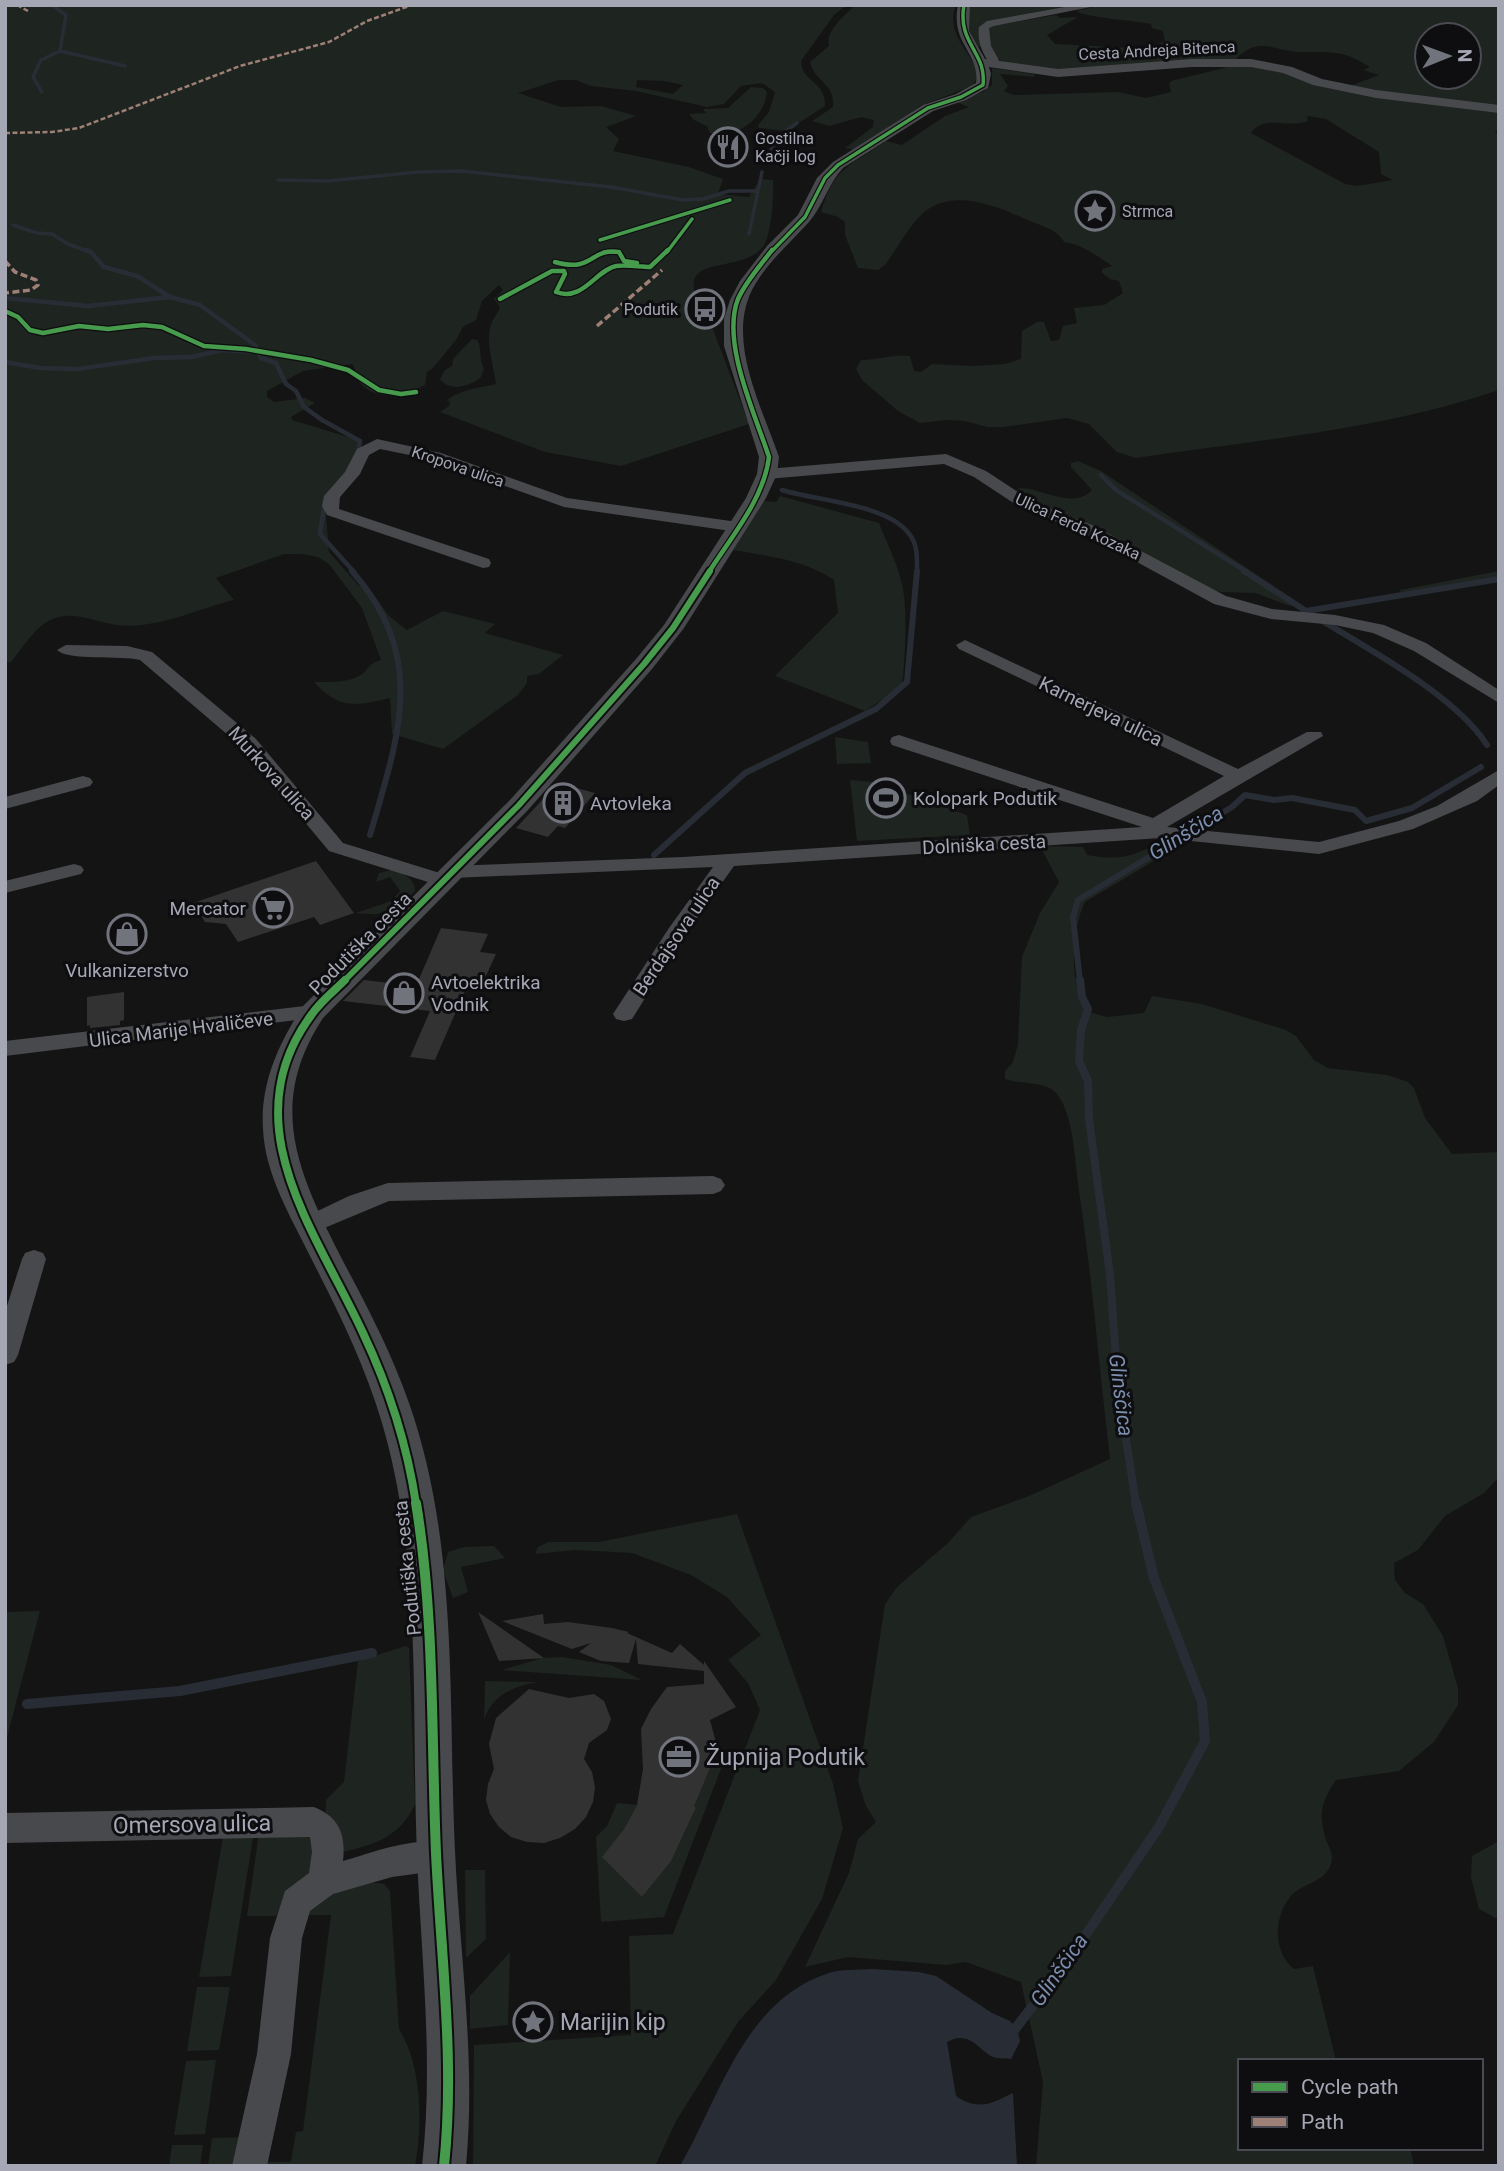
<svg xmlns="http://www.w3.org/2000/svg" width="1504" height="2171" font-family="Roboto,sans-serif">
  <style>
    .green { fill: #1e241f; fill-rule: evenodd }
    .water { fill: #282d35 }
    .lines { fill: none; stroke-linecap: round; stroke-linejoin: round }
    .stream-far4 { stroke: #282d35; stroke-width: 3.5 }
    .stream-far3 { stroke: #282d35; stroke-width: 4.5 }
    .stream-far2 { stroke: #282d35; stroke-width: 6 }
    .stream-far1 { stroke: #282d35; stroke-width: 8 }
    .stream { stroke: #282d35; stroke-width: 10 }
    .building { fill: #323233 }
    .minor { fill: #48494c; fill-rule: evenodd }
    .tertiary { fill: #48494c; fill-rule: evenodd }
    .quiet-far1 { stroke: #9e8076; stroke-width: 2.5; stroke-dasharray: 5 2.5; stroke-linecap: butt }
    .quiet { stroke: #9e8076; stroke-width: 3.5; stroke-dasharray: 7 3.5; stroke-linecap: butt }
    .cycleway-far4-casing { stroke: #0e0e10; stroke-width: 6 }
    .cycleway-far3-casing { stroke: #0e0e10; stroke-width: 7 }
    .cycleway-far2-casing { stroke: #0e0e10; stroke-width: 10 }
    .cycleway-far1-casing { stroke: #0e0e10; stroke-width: 12 }
    .cycleway-casing { stroke: #0e0e10; stroke-width: 14 }
    .cycleway-far4 { stroke: #469c4c; stroke-width: 3.5 }
    .cycleway-far3 { stroke: #469c4c; stroke-width: 4.5 }
    .cycleway-far2 { stroke: #469c4c; stroke-width: 6 }
    .cycleway-far1 { stroke: #469c4c; stroke-width: 8 }
    .cycleway { stroke: #469c4c; stroke-width: 10 }
    .labels { text-anchor: middle; stroke-width: 6; stroke-linejoin: round; paint-order: stroke }
    .far-street-label { font-size: 16px; fill: #a5a7b5; stroke: #0e0e10 }
    .far-poi-label { font-size: 16px; fill: #a5a7b5; stroke: #0e0e10; text-anchor: start }
    .street-label { font-size: 19px; fill: #a5a7b5; stroke: #0e0e10 }
    .poi-label { font-size: 19px; fill: #a5a7b5; stroke: #0e0e10; text-anchor: start }
    .water-label { font-size: 21px; font-style: italic; fill: #7d8faf; stroke: #0e0e10 }
    .near-poi-label { font-size: 23px; fill: #a5a7b5; stroke: #0e0e10; text-anchor: start }
    .near-street-label { font-size: 23px; fill: #a5a7b5; stroke: #0e0e10 }
  </style>
  <rect width="100%" height="100%" fill="#141414"/>
  <path class="green" d="M5 5H847L834 15 801 61C802 83 826 81 825 106L786 131 759 128 758 125 769 112 775 92 762 83 741 86 724 104 707 107 636 91 591 86 576 80H559L518 93 561 107 601 106 636 116 606 127 619 139 613 151 689 167 723 179 718 194 749 197 760 179 773 180C774 195 772 237 762 248 735 278 660 247 711 324L749 424 621 466 545 452 440 412 449 406 450 402 447 400C462 389 478 388 496 384 494 365 484 341 492 322 494 317 498 313 500 307L494 299 503 290 499 285 482 301 476 320 463 327 456 340 432 369 427 372 425 385C403 396 373 403 357 379 352 372 358 371 352 364L303 371 267 391V397L274 402 305 398 315 403 291 417 292 420 358 440V451L326 514 329 552 359 586 369 588 389 616 407 630 443 611 495 624 485 633 563 655 539 674 527 676V683L518 695 443 749 392 734 390 698C356 706 340 710 314 682 327 682 347 683 359 676 370 670 365 665 381 660L362 608 329 564 318 557 302 554H284L216 578 234 600C197 609 155 630 117 625 96 623 75 610 53 619 36 625 22 649 11 662L5 663ZM637 80 664 81 683 85 673 94 636 87Z
    M855 5H956C941 43 992 63 972 86L920 106 855 150 845 148 873 127 874 120 861 117 830 126 812 121 833 107C835 82 815 83 810 62L829 46C825 30 845 16 855 5Z
    M970 5H1091L989 22 981 47H975C967 33 964 21 970 5Z
    M1101 5H1499V107L1393 95 1332 83 1350 86 1379 75 1363 70 1370 67C1343 50 1333 52 1302 52 1274 52 1259 34 1235 60L1060 71 1002 62 989 49 987 27 1056 15 1060 18 1078 17 1047 35 1055 44 1150 49 1162 46 1159 43 1165 42 1163 31 1152 28 1151 24C1136 21 1084 17 1076 11ZM1427 35H1469V77H1427Z
    M1228 67H1269L1314 83 1499 111V129L1495 132 1499 135V390C1381 430 1258 440 1136 458L1117 452 1089 424 1067 418 1004 427H987L965 421 946 420 920 423 898 411 862 380 856 369 861 360C878 360 894 354 910 356L914 371 921 372 932 364 974 366 1005 364 1021 359 1022 331 1037 322H1044L1051 341 1059 340 1063 326 1077 323 1074 308 1104 305 1123 293 1119 281 1110 279 1102 273V269L1112 266C1096 255 1083 245 1064 242 1057 228 1037 225 1023 218 993 204 948 187 920 216 907 229 897 249 885 265L878 270 858 268 845 235V222L838 217 821 212C834 166 851 166 886 141L902 145 945 116 969 107 956 102 983 92 992 85V68L1034 74 1035 77 1000 74 1008 86 1004 91 1014 95 1118 92 1146 98 1171 92 1169 84 1171 81ZM1307 116 1326 119 1379 152 1381 174 1393 180 1357 186 1345 184 1251 133C1265 114 1288 129 1308 121Z
    M751 87 763 88 767 92C764 119 736 140 710 133L707 126 694 120 689 114 706 113 703 109 728 108Z
    M472 339 477 340C483 349 478 360 484 368L481 377C470 387 449 392 440 379L445 370 452 366 453 359Z
    M1078 461 1101 471 1301 604 1290 606 1255 593 1221 592 1200 586 1032 504 1016 491 1020 488C1041 488 1074 510 1092 490L1071 467V463Z
    M780 496 879 523C888 546 901 570 904 595 907 621 905 660 902 687L865 711 775 676 838 613 834 580C806 560 766 556 733 550L764 501 776 502Z
    M1499 571V577L1402 594 1400 590Z
    M835 737 868 742 871 763 837 764Z
    M850 780 873 782 967 815 970 835 857 841Z
    M1171 837 1184 840V843L1085 902C1071 930 1069 984 1086 1011L1107 1017 1144 1013 1152 996 1202 1004 1286 1030 1296 1036 1314 1060 1328 1068 1387 1075 1408 1082 1414 1088 1425 1118 1452 1154 1499 1152V1477L1484 1493 1445 1516 1418 1550 1394 1563 1395 1580 1405 1593 1423 1604 1443 1636 1458 1688V1705L1434 1742 1399 1771 1336 1780C1321 1803 1318 1813 1326 1840 1328 1845 1332 1852 1332 1856 1332 1882 1303 1882 1291 1896 1273 1917 1273 1952 1294 1969L1313 1966 1336 2061H1240V2148H1410L1414 2166H1036L1043 2082 1021 1982 966 1962 946 1965 848 1957 805 1967 849 1873 858 1839 876 1822 866 1806 858 1781 885 1604 897 1587 948 1543 971 1517 1029 1496 1110 1459C1099 1367 1092 1275 1078 1184 1075 1159 1073 1110 1055 1092 1043 1080 1020 1085 1005 1079V1071L1013 1062 1018 1044 1022 957 1040 913 1059 882 1040 846 1083 847 1087 855C1126 862 1136 854 1171 837Z
    M391 870C403 873 415 878 415 891 394 913 386 916 356 913L391 901 400 891 390 877 376 882 379 873Z
    M737 1514 833 1784 843 1828 822 1899 776 1980 738 2022 676 2121 655 2166H473L474 2045 631 2035 629 1936 673 1934 760 1710 748 1683 728 1660 761 1635 727 1597 691 1575 632 1553 575 1550 535 1554 538 1547 548 1542H599Z
    M494 1546 505 1558 461 1567 468 1592 453 1598 443 1570 448 1552 464 1547Z
    M40 1611 5 1745V1612Z
    M406 1646 409 1648 415 1804C401 1836 375 1845 342 1852L325 1826 326 1800 344 1782 358 1661Z
    M562 1657 611 1665 642 1680 502 1670 542 1658Z
    M485 1681 538 1682C514 1686 492 1695 484 1720Z
    M713 1763 722 1766 664 1917 601 1922 596 1837 607 1826 617 1803 637 1805 624 1829 603 1857 642 1897C667 1866 680 1845 696 1808L691 1804 694 1790 701 1789Z
    M224 1831H254L231 1976 199 1977Z
    M259 1833 314 1834V1872L284 1898 276 1916H247Z
    M1499 1841V1920L1479 1909 1471 1877 1472 1856Z
    M465 1870H485L486 1939 466 1958Z
    M370 1882 384 1884 390 1891 399 2029C422 2066 423 2124 415 2166H264L265 2162H291L296 2132 303 2131 331 1915H306L325 1893Z
    M510 1952 508 2025 470 2029V1996Z
    M197 1987H230L219 2050 187 2051Z
    M216 2060 205 2134 174 2135 186 2061Z
    M244 2137 237 2166H208L212 2138Z
    M172 2145H203L200 2166H169Z"/>
  <path class="water" d="M872 1969 919 1972 936 1976 992 2013 1010 2021 1017 2028 1020 2041 1011 2059C1006 2058 998 2059 993 2057 979 2051 970 2029 947 2042L956 2096C978 2111 991 2104 1013 2093L1017 2166H680C720 2097 744 2000 829 1973 842 1969 858 1970 872 1969Z"/>
  <g class="lines">
    <path class="stream-far4" d="M60 51 125 66
      M42 92 33 77 41 60 60 51 66 15 52 5
      M783 133 797 123
      M768 155 779 138
      M278 180 327 181 418 172 462 171 611 187 683 200 703 199 729 191H758
      M13 225 37 233 52 234 68 244 90 252
      M749 234 762 172"/>
    <path class="stream-far3" d="M85 250 91 252 104 267 137 276 170 297 200 305 255 345 261 358 276 363 286 384 296 391 304 407 322 420 360 441 358 454
      M5 298 88 306 170 297
      M5 362 40 368 78 369 154 358 192 357 222 350 257 352
      M1101 475 1116 490 1247 572
      M782 490C817 501 889 504 910 535 918 545 917 560 917 572
      M325 501 320 534 354 572"/>
    <path class="stream-far2" d="M352 571C428 658 399 735 370 835
      M1244 571 1306 611
      M1487 745C1454 693 1359 644 1306 611L1499 579
      M654 855 745 773 876 709 907 682 917 571
      M1080 982 1073 917 1078 900 1232 807 1245 795 1274 800 1292 798 1355 810 1366 821 1412 808 1481 767"/>
    <path class="stream-far1" d="M1080 980 1082 997 1088 1009 1081 1030 1079 1061 1088 1081 1089 1119 1110 1275 1118 1387 1136 1504"/>
    <path class="stream" d="M27 1704 180 1691 372 1653
      M1012 2033 1072 1955 1159 1827 1205 1741 1202 1702 1154 1578 1136 1503"/>
  </g>
  <path class="building" d="M558 783 595 793 565 828 558 826 548 837 516 828Z
    M316 861 354 913 320 925 314 917 238 942 226 924 205 922 193 903Z
    M441 928 488 934 480 952 496 954 485 978 471 977 435 1060 410 1057 430 1011 343 1001 364 980 416 986Z
    M124 992V1020L120 1021V1025L90 1028V1025L87 1026V997Z
    M478 1612 544 1658 499 1661Z
    M543 1614 544 1624 568 1622 612 1628 629 1632 627 1633 672 1653 680 1644 704 1665V1661L736 1707 710 1720 718 1750 694 1806 696 1808 671 1861 642 1897 602 1857 624 1829 637 1805 643 1769 641 1729 651 1709 667 1687 704 1684V1671L638 1664 636 1639 629 1663 601 1661 579 1652 591 1643 572 1649 502 1621Z
    M529 1689 569 1698 594 1694 604 1701 611 1719 607 1730 589 1743 584 1759 592 1772 595 1787 593 1802 586 1817 575 1829 560 1838 544 1843 527 1842 511 1837 499 1827 490 1814 486 1800 488 1784 494 1769 489 1744 496 1718Z"/>
  <g class="lines">
    <path class="minor" d="M1076 5H1101L994 26 989 28 991 46 1000 62 990 64C982 52 977 42 979 27L987 21Z
      M377 439 441 453 567 498 738 522 746 527 738 532 564 507 429 459 380 449 369 455 360 474 340 497 339 509 489 559 491 563 489 567 483 568 327 515 322 506 324 496 345 472 357 449Z
      M946 454 986 471 1033 502 1092 525 1226 596 1272 609 1335 615 1384 625 1426 643 1499 690V703L1414 651 1373 633 1335 625 1271 619 1214 604 1080 531 1021 508 974 477 944 464 767 479 759 474 767 469Z
      M965 640 1238 769 1307 732H1321L1323 736 1167 827 1319 842 1399 821 1437 806 1499 770V785L1477 801 1413 829 1319 854 1161 838 734 866 684 936 632 1019 624 1021 616 1019 613 1014 669 928 713 867 452 878 454 881 451 885 444 887 329 851 242 747 140 660C121 655 67 661 57 650L66 645 127 646 152 652 256 739 343 843 443 874 445 868 452 866 683 857 1142 827 892 745 890 741 892 737 899 735 1153 818 1224 776 959 649 956 645Z
      M83 776 90 778 93 782 90 786 5 809V797Z
      M74 864 81 866 84 870 81 874 5 893V881Z
      M313 1005 321 1007 324 1012 321 1017 5 1056V1041Z
      M713 1176 721 1179 725 1185 721 1191 713 1194 389 1201 310 1234 301 1231 298 1225 301 1219 349 1196 388 1183Z
      M34 1250 43 1253 46 1259 18 1355 14 1362 5 1365V1312L22 1259 25 1253Z
      M314 1807C339 1817 346 1834 343 1861 371 1853 419 1834 447 1845L452 1856 447 1867 436 1871 392 1877 333 1894 310 1911 302 1938 291 2054 267 2166H232L257 2054 270 1938 285 1891 309 1873 312 1852 310 1837 5 1843V1813Z"/>
    <path class="tertiary" d="M958 5H970L969 31 985 59 1058 69 1192 59H1251L1292 67 1322 79 1376 90 1499 105V113L1376 98 1313 85 1283 73 1251 67H1192L1058 77 989 67 991 74 988 88 966 100 933 111 843 168C828 184 823 206 809 222 791 242 770 260 756 283 723 335 761 404 779 457L777 474 766 498 684 628 652 669 528 810 323 1018C264 1108 301 1178 344 1263 368 1308 392 1354 409 1403 459 1545 448 1703 455 1851 460 1957 476 2060 466 2166H422C434 2061 421 1958 417 1854 411 1711 423 1562 382 1423 365 1365 338 1311 311 1258 291 1217 265 1175 263 1129 260 1083 279 1043 303 1006L510 800 636 659 664 625 746 498 757 474 759 457 724 346V319L730 300 740 281 767 246 798 215 817 178 833 162 923 105 956 94 976 83C980 52 950 44 958 5Z"/>
    <path class="quiet-far1" d="M17 5 28 11
      M5 133 52 132 79 128 240 66 329 42 367 21 412 5"/>
    <path class="quiet" d="M5 261 15 272 36 280 38 285 31 290 5 293
      M597 326 662 270"/>
    <g class="cycleway-far4-casing">
      <path id="cycleway-far4" d="M600 240 730 200
        M604 252H617
        M667 252 692 219
        M771 252 805 217 825 178 838 165 928 108 961 97 983 85C987 52 957 44 964 5"/>
    </g>
    <g class="cycleway-far3-casing">
      <path id="cycleway-far3" d="M555 262C594 273 589 248 619 252L624 261 637 263
        M500 299 552 271H564L565 274 556 292C583 302 596 270 616 266 626 264 640 267 650 267L668 250
        M5 311 18 317 30 330 43 333 79 326 108 329 143 325 162 327 204 346 246 349 311 360 348 370 379 390 401 394 416 392
        M709 572C731 537 764 499 769 457 755 414 721 342 738 299 746 281 760 266 772 250"/>
    </g>
    <g class="cycleway-far2-casing">
      <path id="cycleway-far2" d="M343 982 519 805 644 664 673 628 710 571"/>
    </g>
    <g class="cycleway-far1-casing">
      <path id="cycleway-far1" d="M345 980C334 991 321 1001 312 1014 230 1124 316 1231 363 1333 389 1388 407 1444 416 1504"/>
    </g>
    <g class="cycleway-casing">
      <path id="cycleway" d="M416 1503C435 1618 431 1736 436 1853 441 1958 455 2061 444 2166"/>
    </g>
    <use href="#cycleway-far4" class="cycleway-far4"/>
    <use href="#cycleway-far3" class="cycleway-far3"/>
    <use href="#cycleway-far2" class="cycleway-far2"/>
    <use href="#cycleway-far1" class="cycleway-far1"/>
    <use href="#cycleway" class="cycleway"/>
  </g>
  <defs>
    <g id="restaurant-ring" transform="scale(2.0125)"><circle r="9.5" fill="#0e0e10" stroke="#72747d" stroke-width="1.5"/><path d="M-5-6h1v4h1v-4h1v4h1v-4h1v5L-1.5 .5V6h-2V.5L-5-1ZM5-6V6H3V1.5H1.5Q1.5-4 5-6Z" fill="#72747d"/></g>
    <g id="sight-ring" transform="scale(2.0125)"><circle r="9.5" fill="#0e0e10" stroke="#72747d" stroke-width="1.5"/><path d="M0-6L1.8-2.2L6-1.7L2.9 1.2L3.7 5.4L0 3.3L-3.7 5.4L-2.9 1.2L-6-1.7L-1.8-2.2Z" fill="#72747d"/></g>
    <g id="bus-ring" transform="scale(2.0125)"><circle r="9.5" fill="#0e0e10" stroke="#72747d" stroke-width="1.5"/><path d="M-5-6H5V4H4V6H2V4H-2V6H-4V4H-5ZM-3.5-4V0h7V-4ZM-3.5 1.2v1.5H-2V1.2ZM2 1.2v1.5H3.5V1.2Z" fill="#72747d"/></g>
    <g id="stadium-ring" transform="scale(2.0125)"><circle r="9.5" fill="#0e0e10" stroke="#72747d" stroke-width="1.5"/><path d="M0-5a6.5 5 0 1 0 0 10a6.5 5 0 1 0 0-10ZM-3.5-1.8h7v3.6h-7Z" fill="#72747d"/></g>
    <g id="building-ring" transform="scale(2.0125)"><circle r="9.5" fill="#0e0e10" stroke="#72747d" stroke-width="1.5"/><path d="M-4-6H4V6H1V3H-1V6H-4ZM-2.5-4.3h1.7v1.8h-1.7ZM.8-4.3h1.7v1.8H.8ZM-2.5-1h1.7V.8h-1.7ZM.8-1h1.7V.8H.8Z" fill="#72747d"/></g>
    <g id="supermarket-ring" transform="scale(2.0125)"><circle r="9.5" fill="#0e0e10" stroke="#72747d" stroke-width="1.5"/><path d="M-6-5.5h2.5l.6 2H6L4.5 2H-2.5L-4.4-4H-6ZM-1.5 3.2a1.3 1.3 0 1 0 .1 0ZM3 3.2a1.3 1.3 0 1 0 .1 0Z" fill="#72747d"/></g>
    <g id="shop-ring" transform="scale(2.0125)"><circle r="9.5" fill="#0e0e10" stroke="#72747d" stroke-width="1.5"/><path d="M-5-2.5h2.3a2.7 3.5 0 0 1 5.4 0H5L5.5 6h-11ZM-1.5-2.5h3a1.5 2.3 0 0 0-3 0Z" fill="#72747d"/></g>
    <g id="office-ring" transform="scale(2.0125)"><circle r="9.5" fill="#0e0e10" stroke="#72747d" stroke-width="1.5"/><path d="M-6-3h4V-5.5h4V-3h4V5H-6ZM-1-4.5V-3h2v-1.5ZM-6 0V1H6V0Z" fill="#72747d"/></g>
  </defs>
  <g fill-rule="evenodd">
    <use href="#restaurant-ring" x="728" y="147"/>
    <use href="#sight-ring" x="1095" y="211"/>
    <use href="#bus-ring" x="705" y="309"/>
    <use href="#stadium-ring" x="886" y="798"/>
    <use href="#building-ring" x="563" y="803"/>
    <use href="#supermarket-ring" x="273" y="908"/>
    <use href="#shop-ring" x="127" y="934"/>
    <use href="#shop-ring" x="404" y="993"/>
    <use href="#office-ring" x="679" y="1757"/>
    <use href="#sight-ring" x="533" y="2022"/>
  </g>
  <g class="labels">
    <g class="far-street-label">
      <text transform="translate(1157 50) rotate(-3)" y="6">Cesta Andreja Bitenca</text>
      <text transform="translate(458 466) rotate(19)" y="6">Kropova ulica</text>
      <text transform="translate(1078 526) rotate(25)" y="6">Ulica Ferda Kozaka</text>
    </g>
    <g class="far-poi-label">
      <text x="755" y="144">Gostilna<tspan x="755" dy="18">Kačji log</tspan></text>
      <text x="1122" y="217">Strmca</text>
      <text x="678" y="315" text-anchor="end">Podutik</text>
    </g>
    <g class="street-label">
      <text transform="translate(1101 711) rotate(26)" y="7">Karnerjeva ulica</text>
      <text transform="translate(272 773) rotate(48)" y="7">Murkova ulica</text>
      <text transform="translate(984 844) rotate(-3)" y="7">Dolniška cesta</text>
      <text transform="translate(676 936) rotate(-56)" y="7">Berdajsova ulica</text>
      <text transform="translate(360 943) rotate(-45)" y="7">Podutiška cesta</text>
      <text transform="translate(181 1029) rotate(-7)" y="7">Ulica Marije Hvaličeve</text>
      <text transform="translate(407 1568) rotate(-96)" y="7">Podutiška cesta</text>
    </g>
    <g class="poi-label">
      <text x="913" y="805">Kolopark Podutik</text>
      <text x="590" y="810">Avtovleka</text>
      <text x="246" y="915" text-anchor="end">Mercator</text>
      <text x="127" y="977" text-anchor="middle">Vulkanizerstvo</text>
      <text x="431" y="989">Avtoelektrika<tspan x="431" dy="22">Vodnik</tspan></text>
    </g>
    <g class="water-label">
      <text transform="translate(1186 833) rotate(-32)" y="7">Glinščica</text>
      <text transform="translate(1121 1395) rotate(83)" y="7">Glinščica</text>
      <text transform="translate(1059 1970) rotate(-55)" y="7">Glinščica</text>
    </g>
    <g class="near-poi-label">
      <text x="706" y="1765">Župnija Podutik</text>
      <text x="560" y="2030">Marijin kip</text>
    </g>
    <g class="near-street-label">
      <text transform="translate(192 1824) rotate(-1)" y="8">Omersova ulica</text>
    </g>
  </g>
  <rect width="1504" height="2171" fill="none" stroke="#a5a7b5" stroke-width="14"/>
  <rect x="1238" y="2059" width="245" height="91" fill="#0e0e10" stroke="#4a4b52" stroke-width="2"/>
  <rect x="1252" y="2082" width="35" height="10" fill="#469c4c" stroke="#4a4b52" stroke-width="2"/>
  <text x="1301" y="2094" font-size="21" fill="#a5a7b5">Cycle path</text>
  <rect x="1252" y="2117" width="35" height="10" fill="#9e8076" stroke="#4a4b52" stroke-width="2"/>
  <text x="1301" y="2129" font-size="21" fill="#a5a7b5">Path</text>
  <g transform="translate(1448 56) rotate(89)"><circle r="33" fill="#0e0e10" stroke="#4a4b52" stroke-width="2"/>
  <path d="M0-5L12 26L0 18L-12 26Z" fill="#72747d"/>
  <text y="-10" font-size="19" font-weight="bold" text-anchor="middle" fill="#a5a7b5">N</text>
  </g>
</svg>
